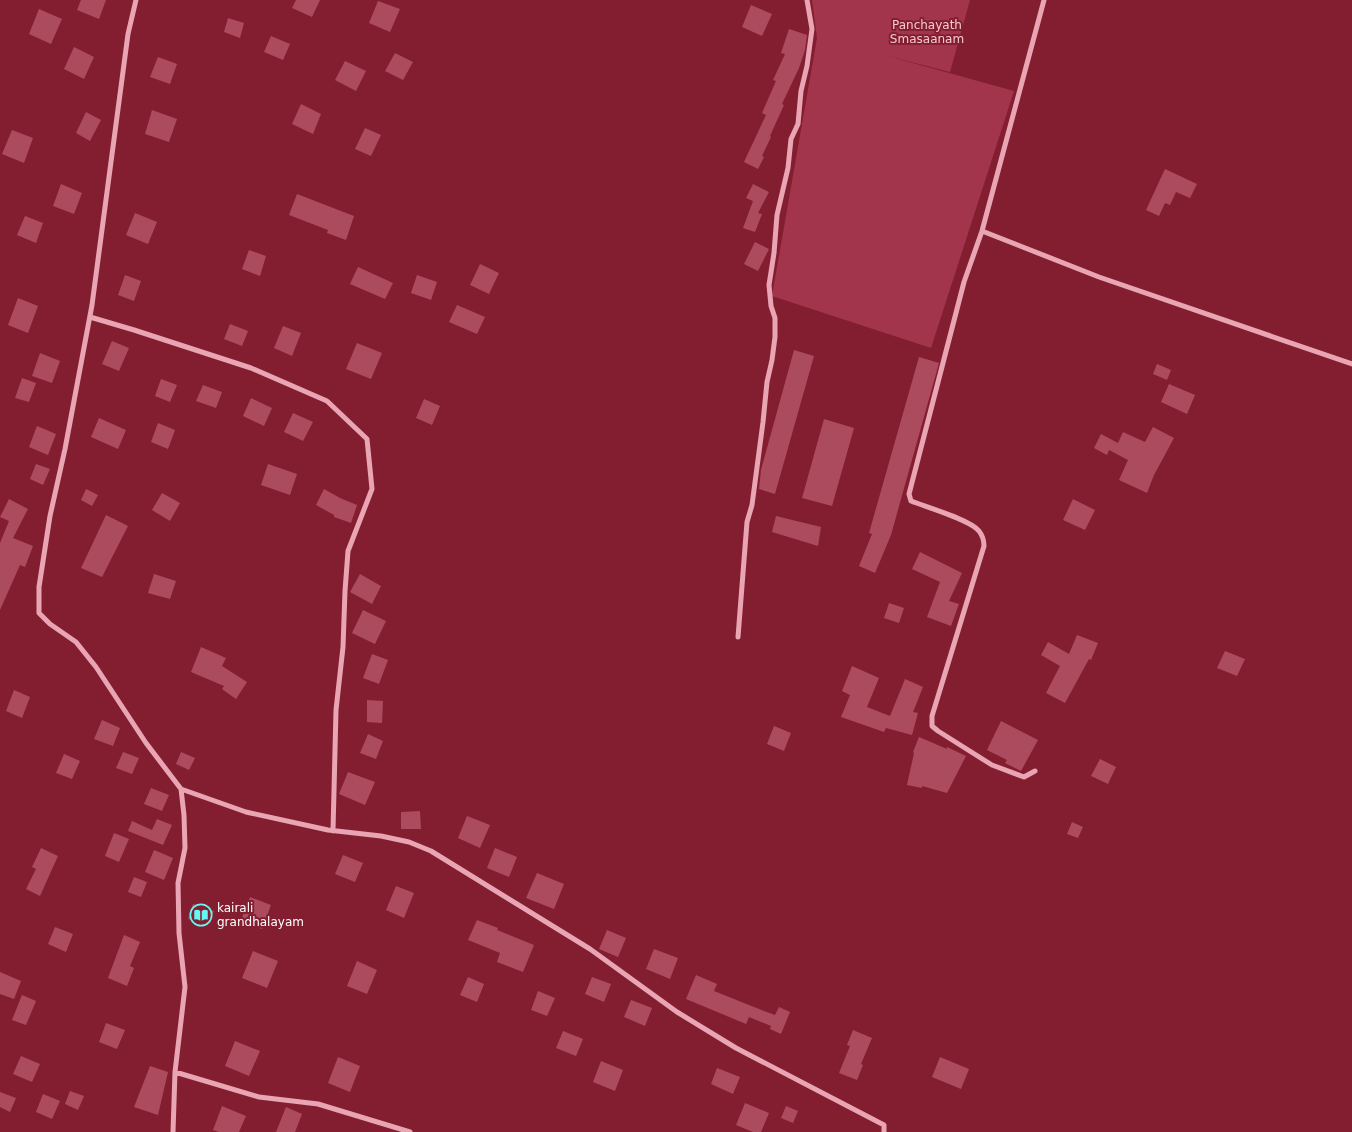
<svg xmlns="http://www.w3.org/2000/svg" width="1352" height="1132" font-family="'DejaVu Sans',sans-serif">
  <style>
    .green { fill: #a2354b }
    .building { fill: #ad4b5e }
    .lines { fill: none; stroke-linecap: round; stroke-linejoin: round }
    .minor { stroke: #e9a5b3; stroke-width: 5 }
    .labels { text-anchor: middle; stroke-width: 4; stroke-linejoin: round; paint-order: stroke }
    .park-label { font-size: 12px; fill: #f7c9d2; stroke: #831e31 }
    .poi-label { font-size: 12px; fill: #fff; stroke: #831e31; text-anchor: start }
  </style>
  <rect width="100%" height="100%" fill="#831e31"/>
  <path class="green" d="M812 0H970L950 72 884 55 1014 91 931 348 772 296 817 38Z"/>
  <path class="building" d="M81 0H106L99 19 77 10Z
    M296 0H320L312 17 292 8Z
    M378 1 400 9 390 32 369 23Z
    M751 5 772 14 762 36 742 27Z
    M39 9 62 19 51 44 29 34Z
    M228 18 244 23 240 38 224 32Z
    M789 29 807 35 805 50 799 68 782 104 784 105 770 136 771 137 762 156 764 157 758 169 744 162 766 115 762 113 776 81 773 80 785 54 781 53Z
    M271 36 290 44 283 60 264 52Z
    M74 47 94 57 84 79 64 69Z
    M395 53 413 62 403 80 385 71Z
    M158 57 177 64 170 84 150 77Z
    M345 61 366 71 356 91 335 80Z
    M301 104 321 114 313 134 292 124Z
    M152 110 177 119 169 142 145 134Z
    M86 112 101 120 90 141 76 133Z
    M365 128 381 135 371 156 355 149Z
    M12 130 33 138 24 163 2 154Z
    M1165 169 1197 184 1190 198 1176 192 1170 205 1165 203 1159 216 1146 210Z
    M61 184 82 193 74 214 53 206Z
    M753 184 769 192 758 213 762 214 755 232 743 228 753 201 746 198Z
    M297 194 354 216 346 240 327 233 328 230 289 215Z
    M135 213 157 222 148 244 126 235Z
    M25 216 43 223 36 243 17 235Z
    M755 242 769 249 758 271 744 264Z
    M249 250 266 256 260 276 242 269Z
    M480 264 499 273 489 294 470 285Z
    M358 267 393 283 385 299 350 284Z
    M125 275 141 281 134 301 118 295Z
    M417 275 437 282 431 300 411 293Z
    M18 298 38 306 28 333 8 325Z
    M457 305 485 317 477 334 449 322Z
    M230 324 248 331 242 346 224 339Z
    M283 326 301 333 292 356 274 348Z
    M112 341 129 348 119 371 102 364Z
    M357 343 382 353 371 379 346 369Z
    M794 350 814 356 775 494 759 489 761 470Z
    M40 353 60 361 52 383 32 376Z
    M919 357 939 363 891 535 875 573 859 566 872 534 869 533Z
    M1157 364 1171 370 1167 380 1153 374Z
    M22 378 36 383 29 402 15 398Z
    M161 379 177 385 170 402 155 396Z
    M1169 384 1195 395 1187 414 1161 402Z
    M203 385 222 392 216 408 196 401Z
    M251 398 272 408 264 426 243 416Z
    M424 399 440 406 432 425 416 418Z
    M293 413 313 422 303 441 284 432Z
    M99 418 126 430 118 449 91 437Z
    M824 419 854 428 832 506 802 498Z
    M158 423 175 430 168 449 151 442Z
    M37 426 56 434 48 455 29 447Z
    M1153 427 1174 438 1154 475 1147 493 1119 480 1128 460 1109 450 1107 455 1094 448 1101 434 1118 443 1123 432 1145 442Z
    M36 464 50 469 43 485 30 479Z
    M268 464 297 474 290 495 261 485Z
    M86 489 98 495 92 506 81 500Z
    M324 489 340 498 357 505 351 523 334 517V515L316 505Z
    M162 493 180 503 170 521 152 510Z
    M9 499 28 509 13 538 33 546 25 567 20 565 0 610V543L9 521 0 517Z
    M1073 499 1095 510 1085 530 1063 520Z
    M106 515 128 526 102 577 81 568Z
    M776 516 821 527 818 546 772 532Z
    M920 552 962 573 949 601 959 604 951 626 927 617 940 582 912 569Z
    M154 574 176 581 170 599 148 593Z
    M360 574 381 586 372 604 350 592Z
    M889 603 904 608 899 623 884 618Z
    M363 610 386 621 375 644 352 633Z
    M1077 635 1098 643 1091 660 1089 659 1065 703 1046 693 1060 666 1041 655 1048 642 1069 654Z
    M201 647 226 658 222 666 247 682 236 699 222 689 224 686 191 672Z
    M1225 651 1245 659 1237 676 1217 668Z
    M372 654 388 660 379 684 363 678Z
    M852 666 879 678 867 707 890 716 905 679 923 687 913 712 918 713 912 735 886 728 884 732 841 717 850 695 842 691Z
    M14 690 30 697 22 718 6 711Z
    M367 700 383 701 382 723 367 722Z
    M102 720 120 728 113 746 94 739Z
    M1001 721 1038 740 1021 771 1005 763 1007 760 987 750Z
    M774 726 791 733 784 751 767 744Z
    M368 734 383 741 376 759 360 753Z
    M919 737 947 749V747L966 756 947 793 922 786V788L907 785 914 753 913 752Z
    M123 752 139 758 132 774 116 768Z
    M181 752 195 758 189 770 176 764Z
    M64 754 80 761 72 779 56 773Z
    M1100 759 1116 767 1108 784 1091 776Z
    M348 772 375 782 365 805 339 794Z
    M151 788 169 795 162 811 144 804Z
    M420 811 421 829H401V812Z
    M467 816 490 825 480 848 458 838Z
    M157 819 172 825 163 845 128 831 132 821 152 830Z
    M1072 822 1083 827 1078 838 1067 834Z
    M114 833 129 839 119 862 105 856Z
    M41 848 58 856 40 896 26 889 36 869 32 867Z
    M495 848 517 857 509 877 487 868Z
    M154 850 173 858 164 880 145 872Z
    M343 855 363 863 355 882 335 874Z
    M537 873 564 884 554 909 526 898Z
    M134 877 147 882 141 897 128 892Z
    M396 886 414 893 404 918 386 910Z
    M250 897 271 905 262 929 241 920Z
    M193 904 214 911 207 925 188 919Z
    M477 920 498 928 497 930 534 945 523 972 497 962 500 953 468 940Z
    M55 927 73 934 66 952 48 944Z
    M607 930 626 938 618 957 599 949Z
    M124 935 140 942 130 966 134 968 127 986 108 978Z
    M654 949 678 958 670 979 646 969Z
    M253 951 278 961 267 988 242 978Z
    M357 961 377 970 367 994 347 986Z
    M0 972 21 981 14 999 0 994Z
    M696 975 717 984 714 991 759 1009 775 1015 779 1007 790 1012 781 1034 770 1029 771 1026 749 1017 746 1024 686 999Z
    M468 977 484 984 477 1002 460 995Z
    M592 977 611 984 604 1002 585 994Z
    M538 991 555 998 547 1016 531 1010Z
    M22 995 36 1001 26 1025 12 1020Z
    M631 1000 652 1008 645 1026 624 1017Z
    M106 1023 125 1030 117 1049 99 1042Z
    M853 1030 872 1038 861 1064 863 1065 857 1080 839 1073 850 1046 847 1045Z
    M563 1031 583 1039 576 1056 556 1048Z
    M235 1041 260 1051 249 1076 225 1066Z
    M21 1056 40 1064 32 1082 13 1074Z
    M338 1057 360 1066 350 1092 328 1083Z
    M940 1057 969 1069 961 1089 932 1077Z
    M601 1061 623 1070 615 1091 593 1082Z
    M150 1066 168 1072 158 1115 134 1107Z
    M717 1068 740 1077 733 1094 711 1084Z
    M70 1091 84 1096 78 1110 65 1104Z
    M0 1092 16 1098 10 1112 0 1107Z
    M43 1094 60 1101 52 1119 36 1112Z
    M745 1103 769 1113 761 1132H753L736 1125Z
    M222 1106 246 1116 239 1132H219L213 1130Z
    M786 1106 798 1111 793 1123 781 1118Z
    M286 1107 302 1114 295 1132H276Z"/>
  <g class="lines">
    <path class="minor" d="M136 0 128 34 92 305 65 449 50 516 39 587V613L50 624 76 642 96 667 146 743 181 789 184 815 185 848 178 883 179 933 185 987 175 1072 173 1132
      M982 231 1099 277 1352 364
      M90 317 134 330 251 368 327 401 367 439 372 489 348 551 345 591 343 647 336 710 333 831
      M738 637 747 522 752 505 763 422 767 382 772 360 775 337V318L771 306 769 285 774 253 777 215 788 168 791 139 798 124 801 91 807 66 812 29 807 0
      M1035 771 1024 777 992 765 938 731 932 726V716L984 546C984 540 983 536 979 531 971 520 926 507 911 501L909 494 964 282 982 231 1044 0
      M181 789 246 812 328 830 381 836 409 842 431 851 590 949 677 1012 736 1048 884 1125V1132
      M175 1072 259 1097 318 1104 410 1132"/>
  </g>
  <defs>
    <g id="library-ring" transform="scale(1.125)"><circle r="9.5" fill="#831e31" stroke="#64f8f2" stroke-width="1.5"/><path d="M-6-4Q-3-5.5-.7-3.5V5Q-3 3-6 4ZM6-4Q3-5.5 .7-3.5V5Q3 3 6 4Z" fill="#64f8f2"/></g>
  </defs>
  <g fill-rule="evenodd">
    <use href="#library-ring" x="201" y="915"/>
  </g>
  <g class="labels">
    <g class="park-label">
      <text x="927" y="29">Panchayath<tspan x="927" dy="14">Smasaanam</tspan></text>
    </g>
    <g class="poi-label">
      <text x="217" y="912">kairali<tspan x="217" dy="14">grandhalayam</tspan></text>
    </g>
  </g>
</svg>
